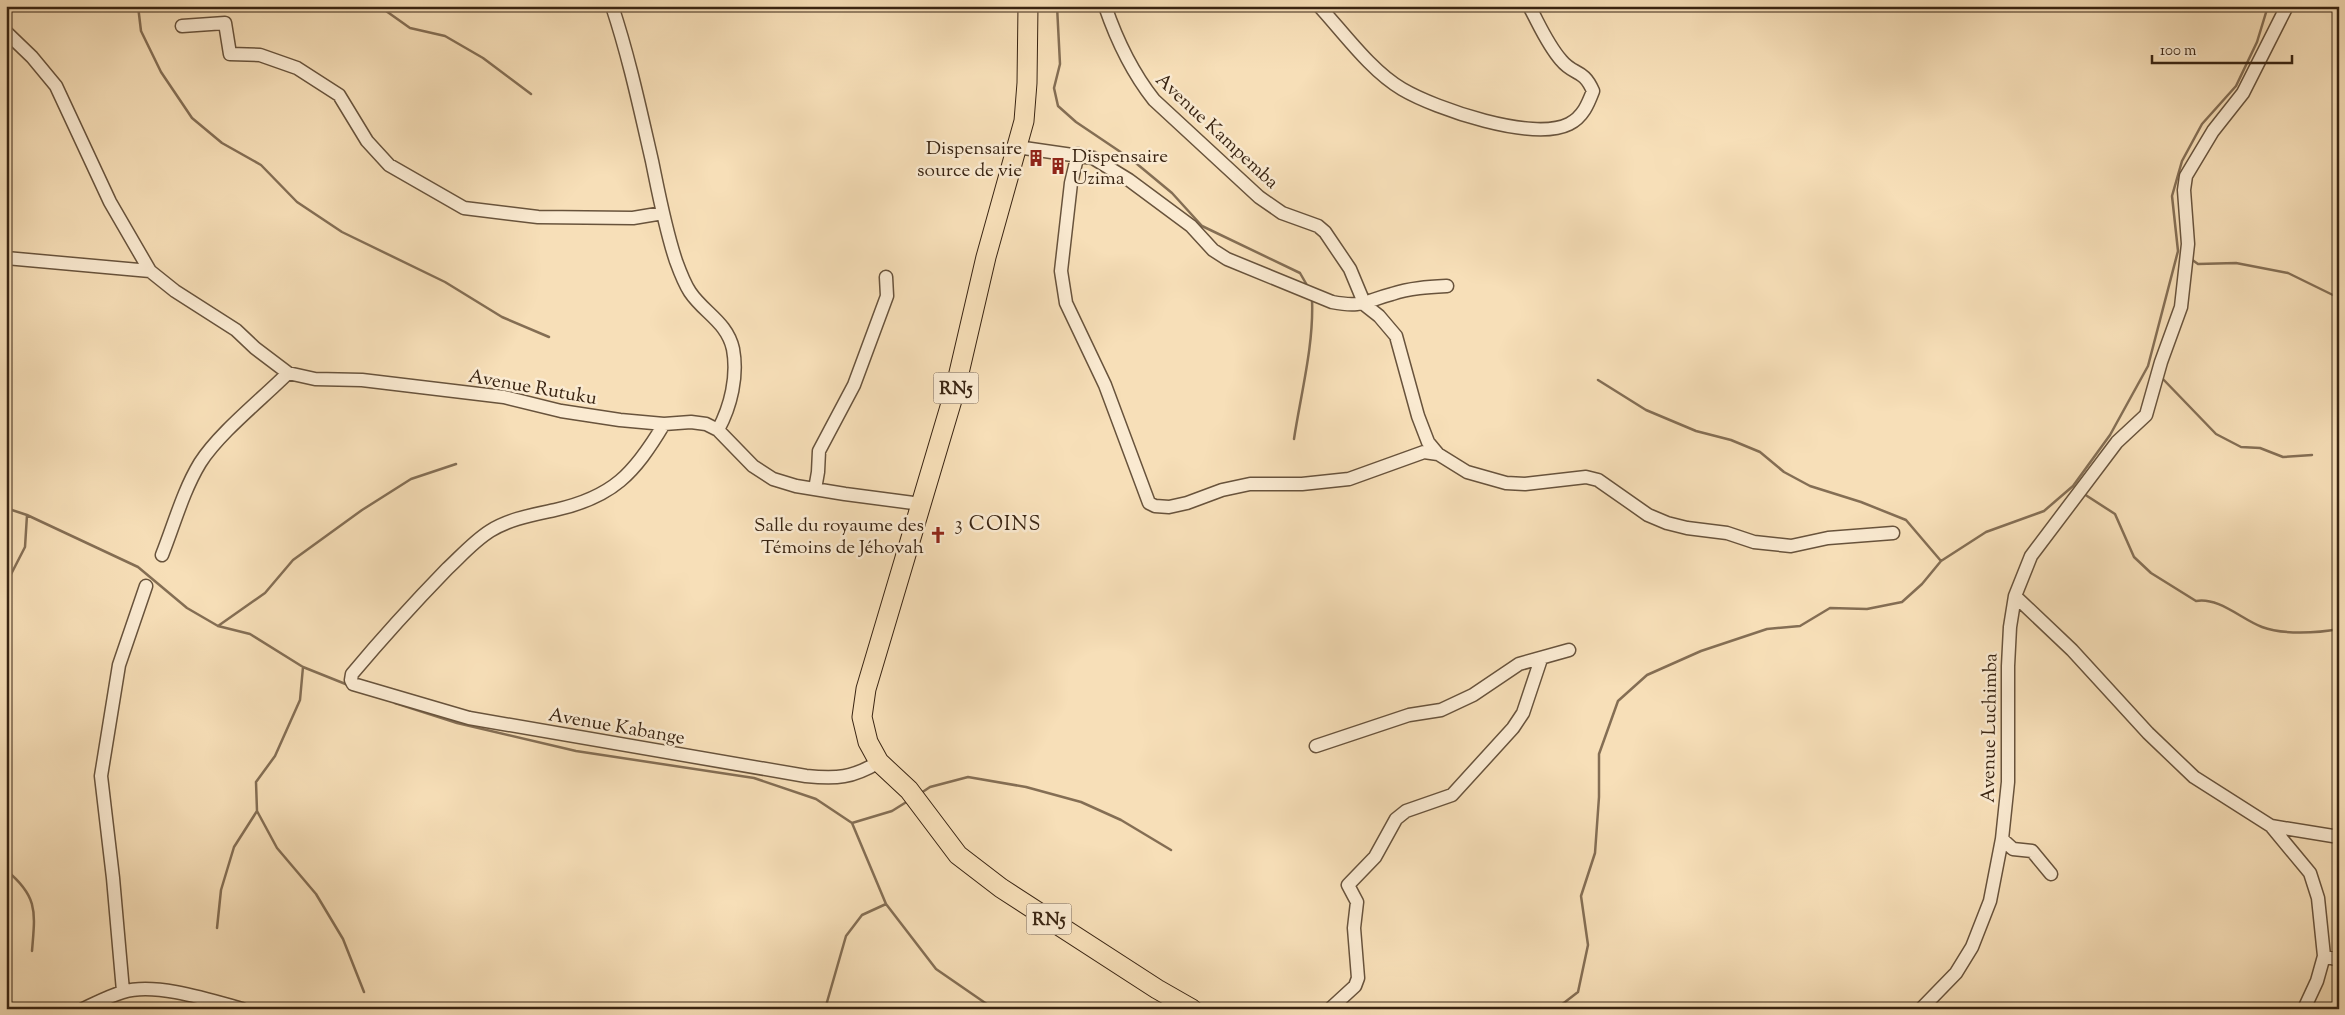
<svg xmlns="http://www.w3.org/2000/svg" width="2345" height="1015" font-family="'Sorts Mill Goudy',serif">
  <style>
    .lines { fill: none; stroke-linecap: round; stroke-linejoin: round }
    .stream { stroke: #846e54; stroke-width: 2.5 }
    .minor-casing { stroke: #68533c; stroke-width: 15 }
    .highway-casing { stroke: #392412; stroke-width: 21 }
    .minor { stroke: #faead1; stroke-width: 12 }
    .highway { stroke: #f7dfb8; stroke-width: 19 }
    .labels { text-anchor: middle; stroke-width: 5; stroke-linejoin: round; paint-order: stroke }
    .shield { fill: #faead1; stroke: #735f4b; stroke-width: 1 }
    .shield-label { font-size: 18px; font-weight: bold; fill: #392412 }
    .street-label { font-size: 19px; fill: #392412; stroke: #faead1 }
    .poi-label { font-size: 19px; fill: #392412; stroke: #faead1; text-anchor: end }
    .neighbourhood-label { font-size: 20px; letter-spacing: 1px; fill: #392412; stroke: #faead1 }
  </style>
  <rect width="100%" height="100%" fill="#f7dfb8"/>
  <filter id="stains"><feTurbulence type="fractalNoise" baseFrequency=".004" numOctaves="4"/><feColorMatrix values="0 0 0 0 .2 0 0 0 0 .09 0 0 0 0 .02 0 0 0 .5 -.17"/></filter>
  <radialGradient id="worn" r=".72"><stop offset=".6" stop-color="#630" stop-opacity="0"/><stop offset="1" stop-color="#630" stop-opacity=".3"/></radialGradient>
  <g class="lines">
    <path class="stream" d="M138 6 141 31 161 72 192 118 222 143 261 165 297 202 342 232 445 282 502 317 549 337
      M379 6 410 28 445 36 483 58 531 94
      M1057 6 1060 64 1054 88 1058 106 1076 122 1131 159 1172 193 1202 226 1300 273 1308 287
      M2191 259 2198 264 2236 263 2288 273 2339 298
      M2161 377 2216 434 2241 447 2260 448 2283 457 2312 455
      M1598 380 1646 410 1696 431 1731 440 1760 452 1784 472 1810 486 1861 502 1906 520 1941 561
      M1294 439C1301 393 1314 345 1312 299
      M2084 494 2115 514 2134 557 2151 573 2196 601C2219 597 2241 619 2262 627 2283 635 2318 633 2339 629
      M6 508 27 515 138 567 187 608 218 626 250 634 303 667 348 685
      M6 584 25 547 27 515
      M218 626 265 593 293 560 362 510 411 479 456 464
      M303 667 300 700 275 756 256 782 257 811 277 848 316 894 343 939 364 992
      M395 703 457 723 576 751 754 778 816 799 852 823 886 904 936 969 994 1009
      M921 793 930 787 968 777 1026 787 1081 802 1121 820 1171 850
      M852 823 892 811 908 801
      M6 870C39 897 35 913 32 951
      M217 928 221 890 234 847 257 811
      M825 1009 846 936 862 915 886 904
      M1556 1009 1578 992 1588 945 1581 896 1595 853 1599 797V754L1618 701 1647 675 1701 651 1767 629 1800 626 1830 608 1867 609 1902 602 1922 584 1941 561 1986 532 2044 511 2073 486 2110 435 2148 366 2178 251 2172 196 2182 161 2202 124 2236 86 2257 42 2268 6"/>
    <g class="minor-casing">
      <path id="minor" d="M612 6C629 57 640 109 652 161 659 195 665 228 676 261 680 272 684 283 690 292 704 313 727 322 733 349 738 376 731 406 718 430
        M1105 6C1117 41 1131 71 1154 100L1259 197 1282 213 1318 226 1325 232 1350 269 1365 305 1379 316 1396 336 1418 416 1428 442 1438 454
        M1319 6C1343 32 1371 71 1402 89 1436 109 1533 142 1569 124 1583 117 1588 104 1593 91 1583 68 1574 76 1561 60 1547 44 1539 24 1529 6
        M182 26 225 23 230 54 260 55 297 68 339 95 367 141 389 165 464 208 538 217 633 218 663 213
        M6 32 32 57 56 86 110 202 150 271 175 291 236 330 255 348 288 373 315 379 362 380 504 397 561 411 620 420 664 424 691 422 706 424 718 430 753 466 773 479 796 486 845 494 921 504
        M1017 147 1093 158 1129 180 1191 226 1213 250 1227 259 1332 302C1363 308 1365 301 1392 294 1410 288 1429 287 1447 286
        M1078 154 1071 183 1061 271 1066 303 1105 385 1149 503 1155 506 1169 507 1187 503 1222 490 1250 484H1302L1349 479 1424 452 1438 454 1467 472 1506 483 1525 484 1586 477 1598 480 1648 515 1667 523 1687 528 1727 533 1754 542 1791 546 1828 538 1893 533
        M6 258 150 271
        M664 424C634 474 613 497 555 510 532 515 509 519 490 531 474 541 460 557 447 569 414 603 383 637 352 674L351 680 353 684 469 718 806 776C837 779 852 778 879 762
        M815 489 818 472 819 451 854 385 887 296 886 277
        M162 555C174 525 183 491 200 463 219 433 262 399 288 373
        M2015 596 2072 650 2148 733 2194 777 2271 826 2339 837
        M1316 746 1409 715 1441 710 1473 695 1519 664 1569 650
        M2271 826 2310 873 2318 898 2324 956 2317 981 2304 1009
        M2002 839 2013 849 2032 851 2051 874
        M2324 956 2339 960
        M123 991 113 878 101 776 119 665 146 586
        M83 1009C96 1003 109 996 123 992 155 982 210 1000 242 1009
        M1330 1009 1355 986 1358 978 1354 928 1357 902 1348 885 1375 857 1396 819 1406 811 1452 795 1513 728 1523 713 1541 659
        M1921 1009 1956 973 1972 947 1990 901 2002 839 2008 782V666L2010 627 2015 596 2031 556 2117 442 2146 415 2161 362 2181 307 2188 244 2184 190 2186 176 2213 131 2243 93 2287 6"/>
    </g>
    <g class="highway-casing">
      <path id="highway" d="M1028 6 1027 83 1024 121 986 257 955 390 866 689 862 717 868 742 879 762 909 790 958 855 1001 888 1157 989 1192 1009"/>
    </g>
    <use href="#minor" class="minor"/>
    <use href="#highway" class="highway"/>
  </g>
  <defs>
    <g id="building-bare" transform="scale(1.35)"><path d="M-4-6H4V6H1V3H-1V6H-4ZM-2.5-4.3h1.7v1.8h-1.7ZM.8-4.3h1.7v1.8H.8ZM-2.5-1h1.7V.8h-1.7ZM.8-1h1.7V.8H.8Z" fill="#8f2418" stroke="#faead1" stroke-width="2.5" paint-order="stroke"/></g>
    <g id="church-bare" transform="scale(1.35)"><path d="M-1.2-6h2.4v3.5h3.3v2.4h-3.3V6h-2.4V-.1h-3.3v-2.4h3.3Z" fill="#8f2418" stroke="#faead1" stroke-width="2.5" paint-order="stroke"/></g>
  </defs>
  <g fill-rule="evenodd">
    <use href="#building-bare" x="1036" y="158"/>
    <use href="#building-bare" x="1058" y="166"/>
    <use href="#church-bare" x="938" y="535"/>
  </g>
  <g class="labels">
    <g class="shield">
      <rect x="933.5" y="372.5" width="45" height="31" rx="4"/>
      <rect x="1026.5" y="903.5" width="45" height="31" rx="4"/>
    </g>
    <g class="shield-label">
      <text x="956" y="394">RN5</text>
      <text x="1049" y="925">RN5</text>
    </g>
    <g class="street-label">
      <text transform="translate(1218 130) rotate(43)" y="7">Avenue Kampemba</text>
      <text transform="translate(533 386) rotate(10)" y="7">Avenue Rutuku</text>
      <text transform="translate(617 725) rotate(10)" y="7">Avenue Kabange</text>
      <text transform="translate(1988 728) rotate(-89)" y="7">Avenue Luchimba</text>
    </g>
    <g class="poi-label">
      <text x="1022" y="154">Dispensaire<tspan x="1022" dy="22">source de vie</tspan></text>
      <text x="1072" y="162" text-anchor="start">Dispensaire<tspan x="1072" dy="22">Uzima</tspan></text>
      <text x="924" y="531">Salle du royaume des<tspan x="924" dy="22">Témoins de Jéhovah</tspan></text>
    </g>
    <g class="neighbourhood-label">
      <text x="998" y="530">3 COINS</text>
    </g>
  </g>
  <rect width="2345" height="1015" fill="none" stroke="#f7dfb8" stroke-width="25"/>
  <rect x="8" y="8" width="2330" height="1000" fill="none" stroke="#392412" stroke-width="2.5"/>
  <rect x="12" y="12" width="2320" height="990" fill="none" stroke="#392412"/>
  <path d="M2152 55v8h140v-8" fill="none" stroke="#392412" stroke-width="2.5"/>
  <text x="2160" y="55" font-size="15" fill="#392412" stroke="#faead1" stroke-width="4" paint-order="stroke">100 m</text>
  <rect width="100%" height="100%" filter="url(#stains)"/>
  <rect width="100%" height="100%" fill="url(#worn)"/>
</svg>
